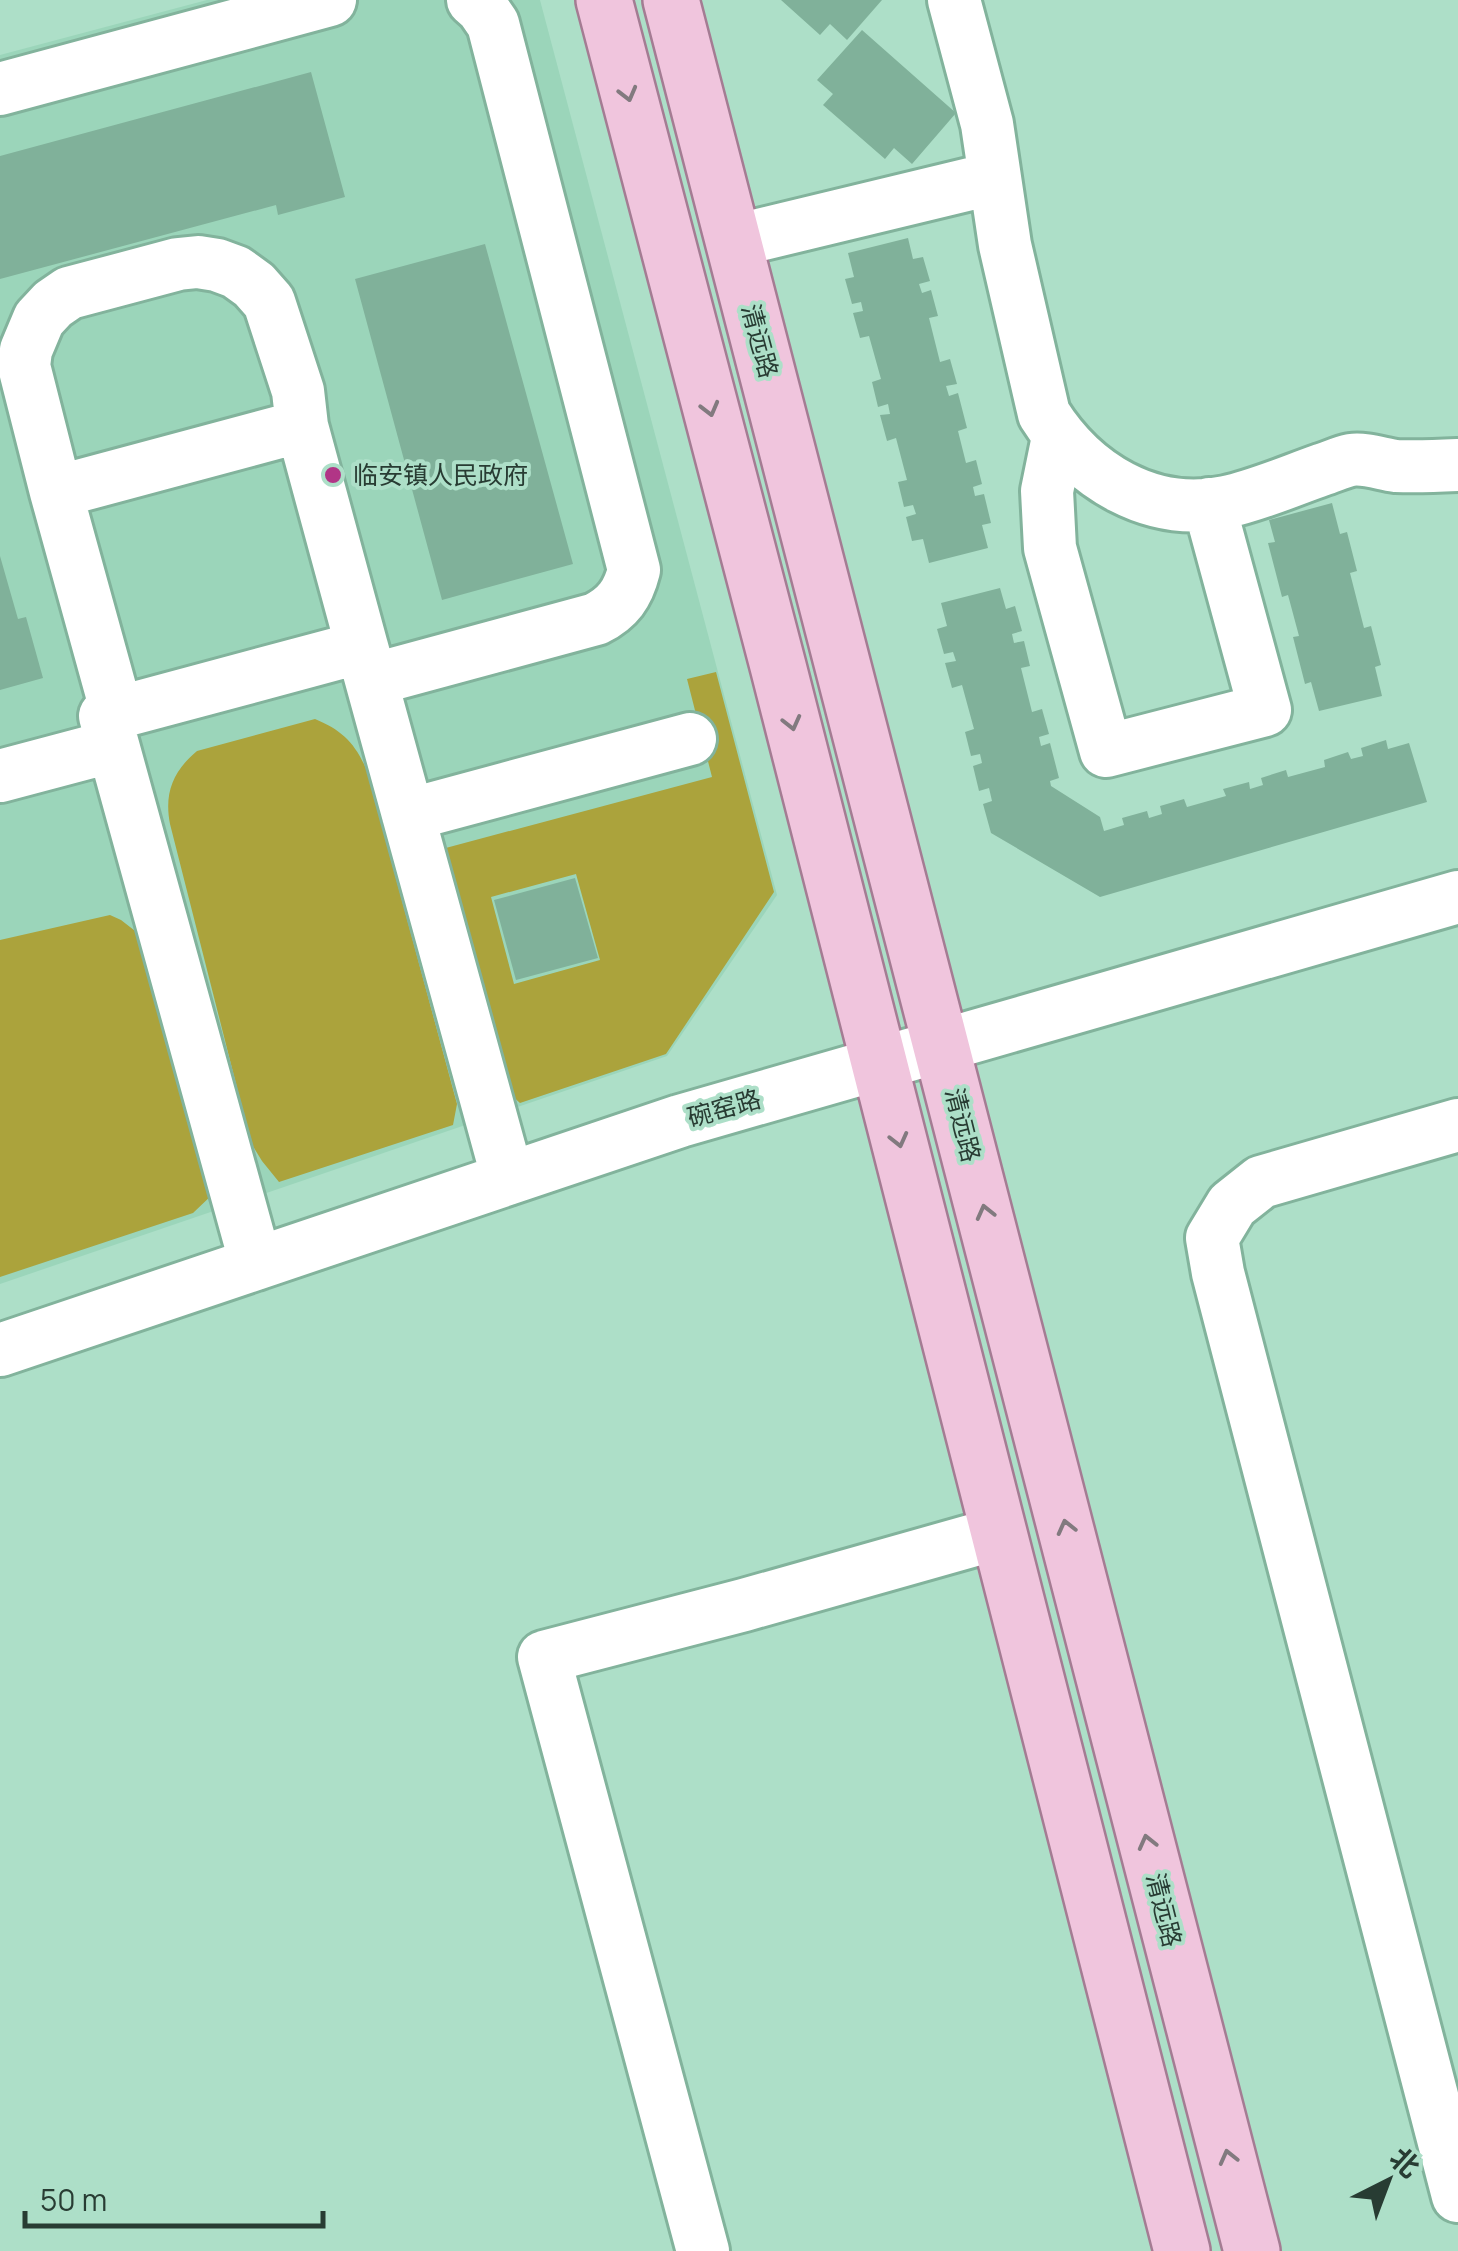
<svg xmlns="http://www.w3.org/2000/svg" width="1458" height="2251" font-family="Manrope,'Noto Sans SC',sans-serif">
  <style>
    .built { fill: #9bd5ba }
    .green { fill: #aba33c; fill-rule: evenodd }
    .building { fill: #80b19a }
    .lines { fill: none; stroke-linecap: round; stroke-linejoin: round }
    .minor-casing { stroke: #82b39c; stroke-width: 58 }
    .major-casing { stroke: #a47c93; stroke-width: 60 }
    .minor { stroke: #fff; stroke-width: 52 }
    .major { stroke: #f0c5dd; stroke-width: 55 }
    .oneway { stroke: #827a7f }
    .poi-dot { fill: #b13586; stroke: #addfc8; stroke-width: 4 }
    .labels { text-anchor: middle; stroke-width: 8; stroke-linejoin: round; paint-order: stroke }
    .street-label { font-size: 25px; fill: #283c33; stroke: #addfc8 }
    .poi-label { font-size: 25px; fill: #283c33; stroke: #addfc8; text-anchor: start }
  </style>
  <rect width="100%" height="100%" fill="#addfc8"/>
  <path class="built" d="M207 0H540L777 895 667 1056 0 1284V55Z"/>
  <path class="green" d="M716 672 774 892 666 1054 520 1103 510 1094 442 849 712 777 687 679ZM576 874 600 960 514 984 491 897Z
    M315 719C342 730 356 744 367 771L457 1104 453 1125 279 1182 262 1161 251 1143 170 824C164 793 173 771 197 751Z
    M110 915 121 920 139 934 214 1193 193 1213 0 1277V940Z"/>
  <path class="building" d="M781 0H882L847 40 830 24 820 35Z
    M862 30 956 113 912 164 894 148 885 159 823 105 833 94 817 80Z
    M311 72 345 197 278 215 276 205 0 279V156Z
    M908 238 913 259 923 257 930 281 919 284 922 293 931 290 938 316 929 318 940 362 950 359 957 384 946 386 949 396 958 393 967 428 958 431 966 463 976 460 982 484 973 487 975 496 984 494 991 523 982 525 988 548 929 563 923 539 912 541 906 517 916 514 913 505 904 507 898 482 907 480 896 438 887 441 880 415 890 414 888 404 878 407 872 382 881 379 869 336 860 338 853 313 863 311 861 302 852 304 845 279 854 277 848 253Z
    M485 244 573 564 442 600 355 279Z
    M1332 503 1340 534 1347 532 1357 571 1350 573 1364 628 1371 626 1381 665 1375 667 1382 696 1319 711 1311 682 1305 684 1293 637 1299 636 1288 595 1282 597 1268 543 1275 542 1269 520Z
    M0 556 18 619 26 617 43 678 0 690Z
    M1000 588 1006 609 1015 606 1022 631 1012 634 1014 643 1024 641 1030 666 1021 668 1032 712 1042 709 1049 734 1039 737 1041 746 1050 743 1059 778 1050 781 1051 786 1100 817 1104 831 1124 825 1122 818 1147 811 1149 818 1162 814 1160 806 1184 799 1187 807 1226 796 1223 789 1249 782 1250 789 1263 785 1261 778 1286 770 1288 777 1325 767 1324 760 1348 752 1351 759 1363 756 1361 748 1386 740 1388 749 1409 743 1427 802 1100 897 991 833 983 804 992 801 989 788 979 791 973 766 982 763 980 754 971 756 965 732 974 729 962 685 952 688 945 663 956 661 953 652 944 654 937 629 947 626 941 603Z
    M575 878 598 958 516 980 494 900Z"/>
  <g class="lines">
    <g class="minor-casing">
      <path id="minor" d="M954 0 987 124 1005 245 1044 414C1083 476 1151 518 1226 502 1258 495 1290 481 1321 470 1331 467 1341 462 1351 460 1365 458 1382 464 1396 466 1417 467 1438 466 1458 465
        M0 89 330 0
        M734 241 995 178
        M1058 437 1047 491 1050 548 1106 751 1265 710 1209 504
        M56 492 24 366 26 350 39 319 53 304 69 293 178 264 198 262 217 265 236 272 254 285 269 302 298 391 302 426
        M371 680 596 619C618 608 628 594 634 570L493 24 482 8 473 0
        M117 713 56 492 302 426 362 647
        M0 776 113 746
        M408 815 690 739
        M1458 1125 1261 1182 1232 1205 1212 1238 1218 1273 1458 2196
        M256 1264 105 716 362 647 508 1179
        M0 1350 680 1121 1458 897
        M703 2251 544 1657 744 1605 999 1533"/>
    </g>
    <g class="major-casing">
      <path id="major" d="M604 0 778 666 1182 2251
        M671 0 1252 2251"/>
    </g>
    <use href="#minor" class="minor"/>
    <use href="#major" class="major"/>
  </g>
  <defs><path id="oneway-chevron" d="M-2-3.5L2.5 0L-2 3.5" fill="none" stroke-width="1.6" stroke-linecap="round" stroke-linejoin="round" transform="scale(2.5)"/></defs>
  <g class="oneway">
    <use href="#oneway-chevron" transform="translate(628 94) rotate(75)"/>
    <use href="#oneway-chevron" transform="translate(710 409) rotate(75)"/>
    <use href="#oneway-chevron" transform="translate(792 723) rotate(76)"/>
    <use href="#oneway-chevron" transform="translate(899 1140) rotate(76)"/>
    <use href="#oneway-chevron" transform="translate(985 1212) rotate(-104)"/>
    <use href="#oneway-chevron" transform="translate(1066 1527) rotate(-104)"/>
    <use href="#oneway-chevron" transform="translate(1147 1842) rotate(-104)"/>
    <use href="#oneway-chevron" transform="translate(1228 2157) rotate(-104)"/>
  </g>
  <circle class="poi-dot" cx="333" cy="475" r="10"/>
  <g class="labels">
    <g class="street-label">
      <text transform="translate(760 341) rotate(75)" y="9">清远路</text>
      <text transform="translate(724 1108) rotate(-16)" y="9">碗窑路</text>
      <text transform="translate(963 1125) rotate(76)" y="9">清远路</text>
      <text transform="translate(1164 1910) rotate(76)" y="9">清远路</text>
    </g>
    <g class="poi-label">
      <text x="353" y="484">临安镇人民政府</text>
    </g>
  </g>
  <g transform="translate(1388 2181) rotate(42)" stroke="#addfc8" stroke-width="8" paint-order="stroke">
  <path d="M0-8L18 38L0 25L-18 38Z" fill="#283c33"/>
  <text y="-15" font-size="28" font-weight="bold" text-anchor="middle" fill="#283c33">北</text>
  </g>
  <path d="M25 2211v15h298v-15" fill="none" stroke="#283c33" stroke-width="5"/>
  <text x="40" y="2211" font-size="30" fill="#283c33" stroke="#addfc8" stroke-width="8" paint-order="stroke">50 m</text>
</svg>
